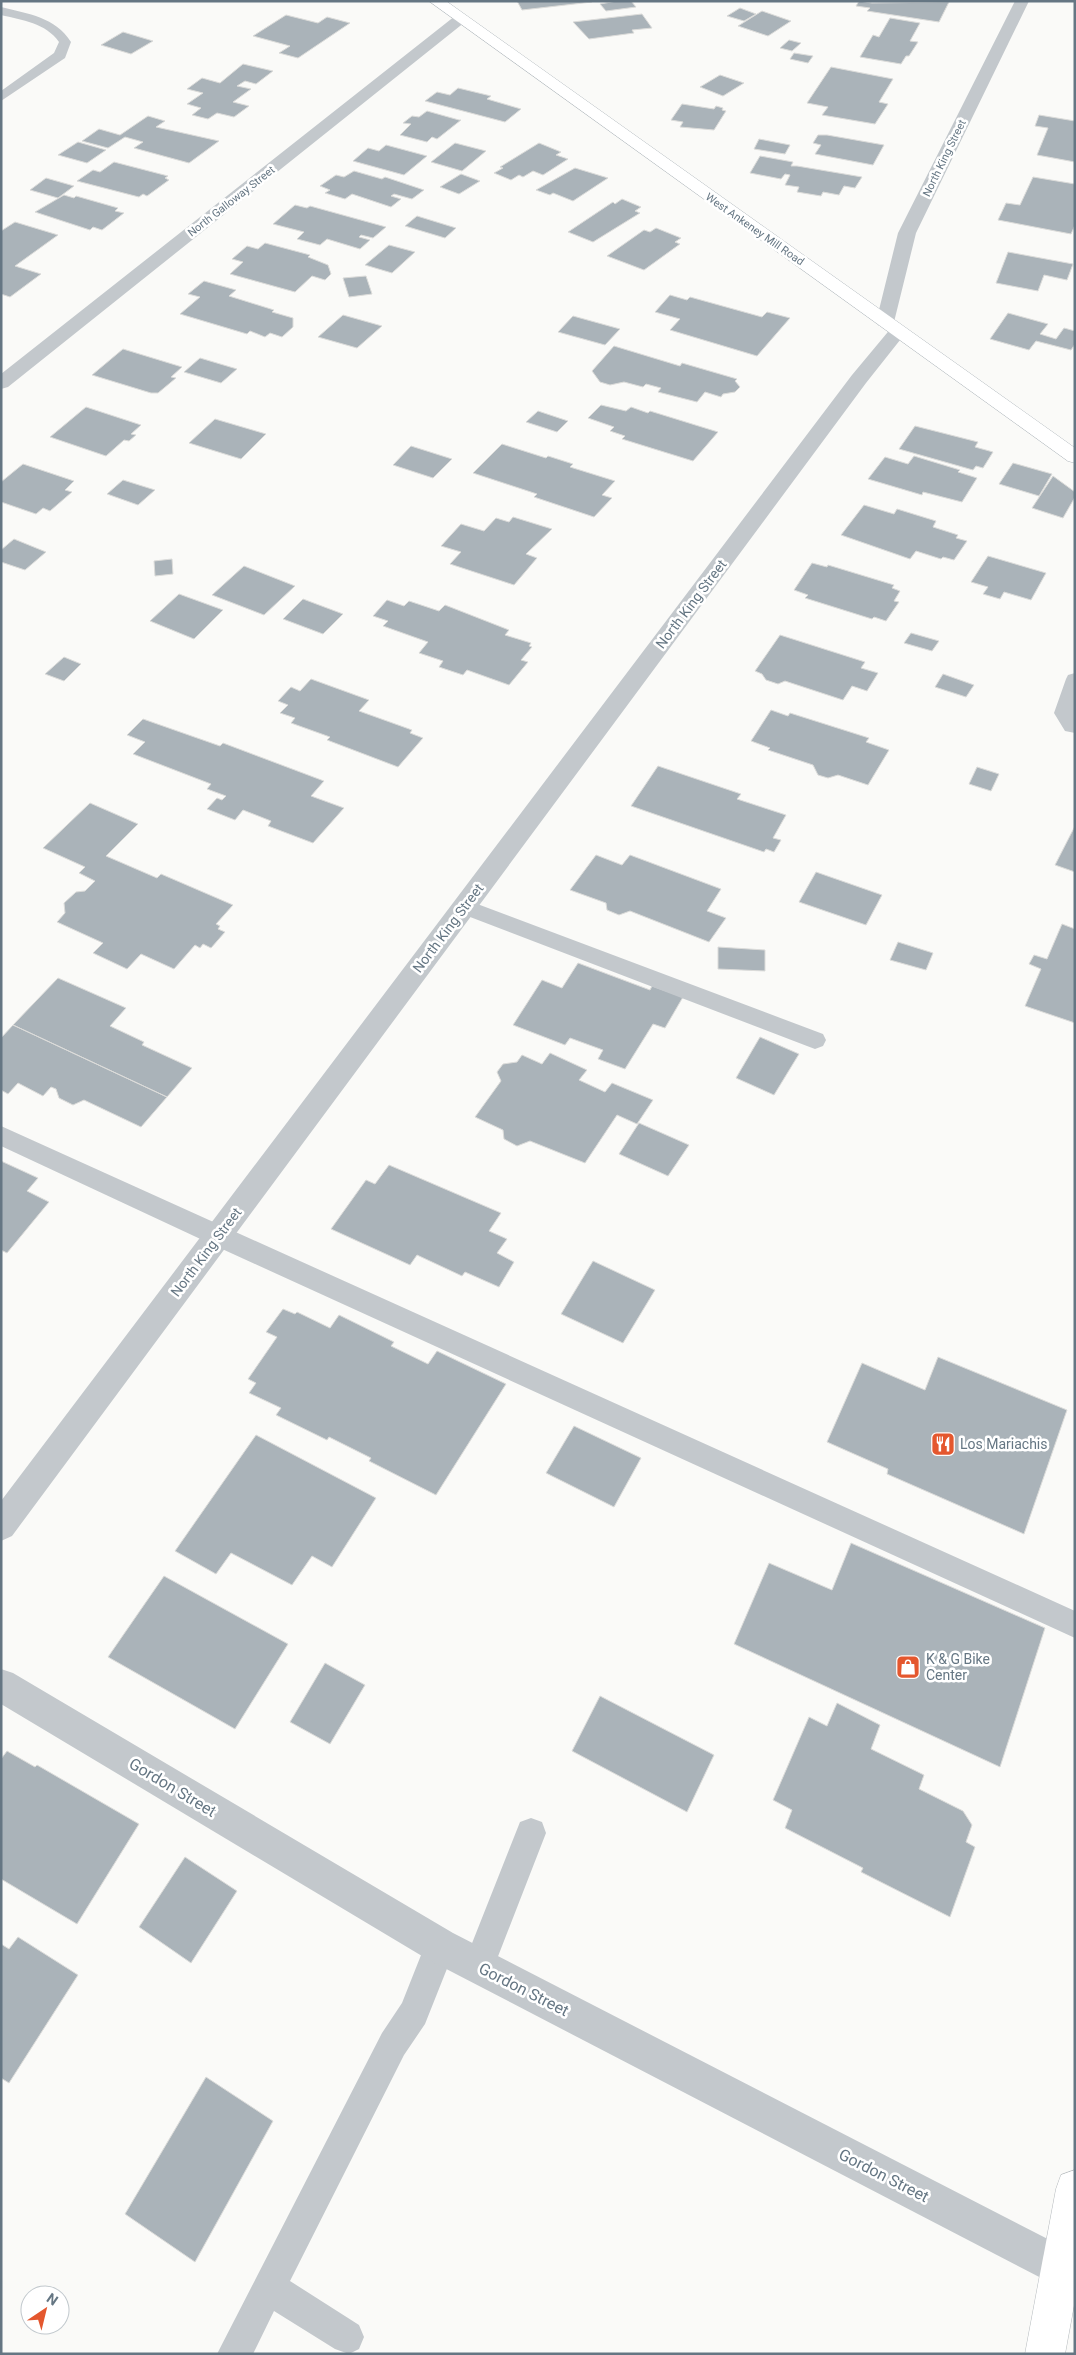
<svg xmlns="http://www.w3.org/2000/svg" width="1076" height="2355" font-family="Roboto,sans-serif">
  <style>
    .building { fill: #aab3b9; stroke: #dcdcda }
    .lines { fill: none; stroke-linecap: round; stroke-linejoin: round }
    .secondary-casing { stroke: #b3babf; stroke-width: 1 }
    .highway-casing { stroke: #b4b9bd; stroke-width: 1 }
    .lane { fill: #c3c8cc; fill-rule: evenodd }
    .street { fill: #c3c8cc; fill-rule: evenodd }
    .secondary { fill: #fff; fill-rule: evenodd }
    .highway { fill: #fff; fill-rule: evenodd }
    .labels { text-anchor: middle; stroke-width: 5; stroke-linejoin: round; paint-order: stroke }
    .far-street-label { font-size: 11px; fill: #657683; stroke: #fff }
    .street-label { font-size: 14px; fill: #657683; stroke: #fff }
    .poi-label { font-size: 14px; fill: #657683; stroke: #fff; text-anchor: start }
    .near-street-label { font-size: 16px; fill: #657683; stroke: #fff }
  </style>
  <rect width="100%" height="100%" fill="#fafaf8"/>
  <path class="building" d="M517 1H591L592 2 522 10Z
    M617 1H631L636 7 606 11 600 4Z
    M859 1 872 3 949 2 939 22 867 11 870 8 856 6Z
    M740 8 756 14 744 21 727 16Z
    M762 11 791 21 768 36 738 26Z
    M642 14 652 28 632 30 634 33 589 39 573 22Z
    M286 15 318 23 327 17 350 23 298 58 279 53 290 46 253 36Z
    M890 18 920 23 910 41 918 42 909 56H906L901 64 860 57 873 35 879 37Z
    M123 32 153 41 131 54 101 45Z
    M789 40 801 43 792 51 780 48Z
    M794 53 813 56 808 63 790 59Z
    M243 64 273 71 256 84 245 81 237 86 251 89 233 102 249 106 234 117 217 113 208 119 192 115 201 108 187 104 203 93 187 89 202 78 220 83Z
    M831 67 893 79 879 102 888 104 875 124 822 115 828 107 807 103Z
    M720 75 744 83 723 96 700 87Z
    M458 88 491 96 487 99 521 109 505 122 425 101 437 92 450 95Z
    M682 104 714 109 716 106 723 108 722 110 726 111 714 130 680 127 683 122 671 120Z
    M427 111 459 120H461L437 139 432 137 427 142 400 135 411 124 403 123 412 116 419 117Z
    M1039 115 1075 121V162L1037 155 1048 128 1035 126Z
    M148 116 165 121 156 127 219 141 189 163 134 148 143 142 125 137 108 148 82 141 99 129 120 135Z
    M818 135H827L884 145 873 165 815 154 821 145 813 143Z
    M759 139 790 145 785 154 754 149Z
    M78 142 106 150 87 163 58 155Z
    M455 143 486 151 462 171 431 162Z
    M539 143 561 152 556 155 568 159 543 175 533 171 523 177 519 175 511 180 494 173 503 168 500 167Z
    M386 145 427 156 404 175 353 161 368 148 379 151Z
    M760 156 793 162 791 166H797L862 177 855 188 844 186 839 195 823 192 821 196 797 192 799 187 785 185 790 175 785 174 781 179 750 173Z
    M114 162 168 176 165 178 169 180 147 196 143 194 139 197 77 181 93 170 100 172Z
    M575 168 608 178 573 201 553 193 550 195 536 190Z
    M354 171 382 179 385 177 424 190 412 199 394 194 391 196 401 199 391 207 352 194 345 199 325 193 330 190 320 186 336 175 344 177Z
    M461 174 480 181 459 194 440 187Z
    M1033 177 1075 184V225L1071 234 998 220 1006 203 1020 205Z
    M46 178 74 186 58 198 30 190Z
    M64 195 74 198 76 196 118 208 115 211 124 213 102 230 93 227 90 230 35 212Z
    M622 199 641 207 635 211 640 213 593 242 568 232 613 202 615 204Z
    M295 205 307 208 310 206 386 227 373 238 361 235 359 237 370 240 360 249 327 239 320 245 297 239 304 232 273 224Z
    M417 216 456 228 445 238 405 226Z
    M15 222 58 235 15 266 41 274 10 297 1 294V231Z
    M656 228 681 238 675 242 680 244 644 270 607 256 644 230 650 232Z
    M265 243 310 255 308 257 328 265 331 274 325 280 312 276 295 292 230 274 243 262 232 259 247 246 258 249Z
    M389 245 415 252 392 273 365 265Z
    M1008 252 1073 264 1067 280 1044 275 1038 291 996 283Z
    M366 276 372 294 349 297 343 278Z
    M204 281 236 290 229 296 274 310 272 312 293 318V327L282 337 270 333 265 337 250 331 247 334 180 314 200 297 188 294Z
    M670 295 687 300 690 297 762 317 767 312 790 318 757 356 670 330 680 319 655 312Z
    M1008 313 1048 324 1040 334 1056 339 1064 328 1075 331V344L1071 350 1036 341 1029 350 990 339Z
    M343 315 382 326 357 348 318 337Z
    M573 316 620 329 605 345 558 332Z
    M614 346 680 366 682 363 737 379 735 381 740 387 735 392 723 394 721 397 705 392 697 402 658 392 661 388 646 384 643 387 624 382 610 385 600 382 592 371Z
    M123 349 182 367 171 377 176 378 158 393H151L92 375Z
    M200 358 237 369 221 383 184 372Z
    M601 405 626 411 631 407 648 413 650 411 718 432 693 461 622 439 625 436 610 431 614 427 588 418Z
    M86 407 141 425 131 434 136 435 129 441 124 440 106 456 50 437Z
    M538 411 568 421 557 432 526 422Z
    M215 419 266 434 241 459 189 443Z
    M915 426 978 442 975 447 993 452 983 468 976 466 973 470 899 449Z
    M502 444 546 458 548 456 573 464 570 467 615 481 602 495 612 498 594 517 534 497 537 494 473 473Z
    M411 446 452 459 433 478 393 465Z
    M914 456 960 470 958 472 977 478 962 502 923 492 922 495 868 479 885 457 908 464Z
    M1013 463 1052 474 1039 496 999 484Z
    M23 464 74 481 65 490 72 492 50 511 43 508 36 514 1 502V482Z
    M1053 476 1075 492V497L1063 518 1032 508Z
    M123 480 155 490 138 505 107 494Z
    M864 505 894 514 897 509 936 521 933 527 958 535 956 538 967 541 954 560 943 557 941 559 916 551 910 559 841 535Z
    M513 517 552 529 526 554 537 558 514 585 450 564 461 552 441 546 461 524 484 531 496 518 509 522Z
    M14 539 46 552 25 570 1 562V550Z
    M988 556 1046 573 1031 600 1004 592 1000 599 983 594 988 587 971 582Z
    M172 559 173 574 155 576 154 561Z
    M812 563 827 567 828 565 894 585 892 588 900 591 894 601 899 602 886 621 874 617 872 619 805 598 808 595 794 590Z
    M244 566 295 586 264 615 212 595Z
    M179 594 223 610 194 639 150 621Z
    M303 599 343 614 323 634 283 619Z
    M387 600 404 606 409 601 439 611 445 605 509 630 505 635 531 643 529 646 532 647 521 660 528 662 509 685 467 670 463 675 439 667 443 661 419 653 428 642 383 626 388 621 373 616Z
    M911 633 939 641 932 651 904 643Z
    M780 635 865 662 861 668 878 673 867 691 852 686 843 700 785 681 778 684 766 680 762 674 755 671Z
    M64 657 81 664 64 681 45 674Z
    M943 674 974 685 966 697 935 687Z
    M311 679 369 700 359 711 412 730 410 733 423 738 398 767 327 740 330 737 291 723 295 718 280 713 288 705 278 701 291 687 300 691Z
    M771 710 788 716 790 713 869 738 866 742 889 750 868 785 838 775 828 778 818 775 813 765 768 750 770 748 751 741Z
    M143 719 220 746 223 743 324 781 311 796 344 808 313 843 268 826 271 821 243 810 235 820 207 809 217 798 222 800 226 796 207 789 211 784 133 754 145 742 127 735Z
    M658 766 741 794 737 799 786 815 773 838 781 840 774 852 766 849 764 852 631 806Z
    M977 767 999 774 991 791 969 784Z
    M90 803 138 824 106 856 157 878 161 874 233 905 216 924 220 926 218 929 225 932 211 948 203 944 200 948 195 945 174 969 141 954 127 969 93 953 103 943 57 922 65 913 64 903 76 892 85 891 95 881 79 873 85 867 43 848Z
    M1075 826V872L1055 865Z
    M596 855 622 865 630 855 721 889 707 911 726 918 709 942 630 911 619 915 607 910 606 903 570 890Z
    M816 872 882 895 866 925 799 902Z
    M1062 924 1075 929V1023L1025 1006 1041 969 1029 964 1034 955 1047 959Z
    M898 942 933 953 926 970 890 960Z
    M718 947 765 950V971L718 969Z
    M578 963 650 990 652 986 683 997 665 1028 653 1024 625 1069 598 1059 603 1050 570 1038 565 1045 513 1025 542 980 562 988Z
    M58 978 126 1008 110 1026 144 1042 142 1045 192 1068 167 1097 13 1025Z
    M13 1025 167 1097 141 1127 84 1100 73 1105 59 1098 56 1089 51 1087 43 1096 18 1083 8 1094 1 1090V1038Z
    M760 1037 799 1054 774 1095 736 1078Z
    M550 1053 587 1070 579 1080 605 1092 612 1083 653 1100 637 1124 617 1115 585 1163 530 1141 517 1146 504 1139 503 1130 475 1117 501 1081 497 1072 503 1064 517 1062 522 1055 542 1064Z
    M639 1123 689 1145 668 1176 619 1154Z
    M1 1161 38 1178 27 1191 49 1202 7 1253 1 1250Z
    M389 1165 501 1213 489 1231 507 1239 497 1253 514 1262 499 1287 465 1272 462 1276 417 1255 410 1265 331 1229 366 1180 375 1184Z
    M593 1261 655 1290 623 1343 561 1314Z
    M283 1309 295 1314 297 1312 330 1328 339 1315 394 1342 391 1346 428 1364 437 1351 506 1384 436 1495 369 1461 371 1458 329 1437 327 1440 276 1415 281 1408 249 1393 256 1383 248 1379 277 1337 266 1332Z
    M938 1357 1067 1410 1024 1534 887 1474 888 1469 827 1442 862 1363 925 1390Z
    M574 1426 641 1458 614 1507 546 1473Z
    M256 1435 376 1498 332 1567 312 1556 292 1585 231 1553 216 1574 175 1551Z
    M851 1543 1045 1628 1000 1767 734 1644 769 1563 832 1590Z
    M164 1576 288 1644 235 1729 108 1657Z
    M325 1663 365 1685 330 1744 290 1722Z
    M600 1696 714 1755 687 1812 572 1751Z
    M837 1703 880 1725 871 1749 924 1775 919 1789 963 1811 972 1825 966 1842 975 1847 950 1917 861 1872 863 1868 785 1828 792 1810 773 1800 809 1717 827 1726Z
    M7 1751 35 1767 37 1765 139 1824 77 1924 1 1879V1759Z
    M185 1857 237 1891 191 1963 139 1927Z
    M18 1937 78 1975 9 2083 1 2078V1944L9 1949Z
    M206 2077 273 2121 195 2262 125 2214Z"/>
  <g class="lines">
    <g class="secondary-casing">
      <path id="secondary" d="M429 1H446L1075 448V463L1068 461Z"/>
    </g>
    <g class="highway-casing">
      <path id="highway" d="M1075 2170V2300L1065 2354H1025L1056 2189 1061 2175Z"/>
    </g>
    <path class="lane" d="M1 7C29 14 55 17 71 42L65 58 1 101V91L54 53 59 42C46 23 22 20 1 15Z
      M1075 673V733L1065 731 1054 713 1066 679 1068 675Z
      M464 899 823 1034 826 1040 823 1046 815 1049 807 1046 457 912 453 907 457 902Z
      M1 1126 1075 1611V1638L209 1243 1 1146Z
      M531 1818 542 1822 546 1833 490 1977 479 1982 468 1977 463 1966 520 1822Z
      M440 1930 451 1935 456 1946 425 2024 404 2055 290 2281 359 2325 364 2337 359 2349 349 2354 335 2349 274 2311 253 2354H217L382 2033 402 2003 429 1935Z"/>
    <path class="street" d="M1015 1H1029L916 233 894 322 891 326H879L876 322 898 233Z
      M460 15 465 16 467 19 465 22 8 387 1 389V374L455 16Z
      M898 326 904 327 907 331 904 335 866 383 12 1536 1 1541V1501L852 375 892 327Z
      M1 1669 13 1673 453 1933 1075 2253V2281L1061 2287 1047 2281 427 1959 1 1704Z"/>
    <use href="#secondary" class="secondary"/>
    <use href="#highway" class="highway"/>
  </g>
  <defs>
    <g id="restaurant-square" transform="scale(1.25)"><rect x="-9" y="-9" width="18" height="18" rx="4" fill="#e4572e" stroke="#fff"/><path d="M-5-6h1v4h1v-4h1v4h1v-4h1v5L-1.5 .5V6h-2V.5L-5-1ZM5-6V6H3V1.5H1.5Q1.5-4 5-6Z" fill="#fff"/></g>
    <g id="shop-square" transform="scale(1.25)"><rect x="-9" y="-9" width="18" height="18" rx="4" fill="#e4572e" stroke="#fff"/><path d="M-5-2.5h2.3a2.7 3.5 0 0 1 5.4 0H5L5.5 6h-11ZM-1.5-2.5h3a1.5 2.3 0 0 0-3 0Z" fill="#fff"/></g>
  </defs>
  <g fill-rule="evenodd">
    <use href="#restaurant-square" x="943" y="1444"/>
    <use href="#shop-square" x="908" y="1667"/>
  </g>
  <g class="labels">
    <g class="far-street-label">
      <text transform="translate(944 158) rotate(-64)" y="4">North King Street</text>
      <text transform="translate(231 201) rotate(-38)" y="4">North Galloway Street</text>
      <text transform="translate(755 229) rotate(35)" y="4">West Ankeney Mill Road</text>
    </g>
    <g class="street-label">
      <text transform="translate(691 604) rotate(-53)" y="5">North King Street</text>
      <text transform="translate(448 928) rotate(-53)" y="5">North King Street</text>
      <text transform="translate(206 1252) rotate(-53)" y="5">North King Street</text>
    </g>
    <g class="poi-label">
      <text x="960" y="1449">Los Mariachis</text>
      <text x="926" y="1664">K &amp; G Bike<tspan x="926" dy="16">Center</tspan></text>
    </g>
    <g class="near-street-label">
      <text transform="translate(173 1787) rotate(31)" y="6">Gordon Street</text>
      <text transform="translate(524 1989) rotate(27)" y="6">Gordon Street</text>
      <text transform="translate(884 2175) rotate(27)" y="6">Gordon Street</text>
    </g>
  </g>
  <rect width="1076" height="2355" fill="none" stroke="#657683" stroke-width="5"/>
  <g transform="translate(45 2310) rotate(35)"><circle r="24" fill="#ffffff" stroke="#c1c8cd"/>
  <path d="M0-4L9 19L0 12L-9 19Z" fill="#e4572e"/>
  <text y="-8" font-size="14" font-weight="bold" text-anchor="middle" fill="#657683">N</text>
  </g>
</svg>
